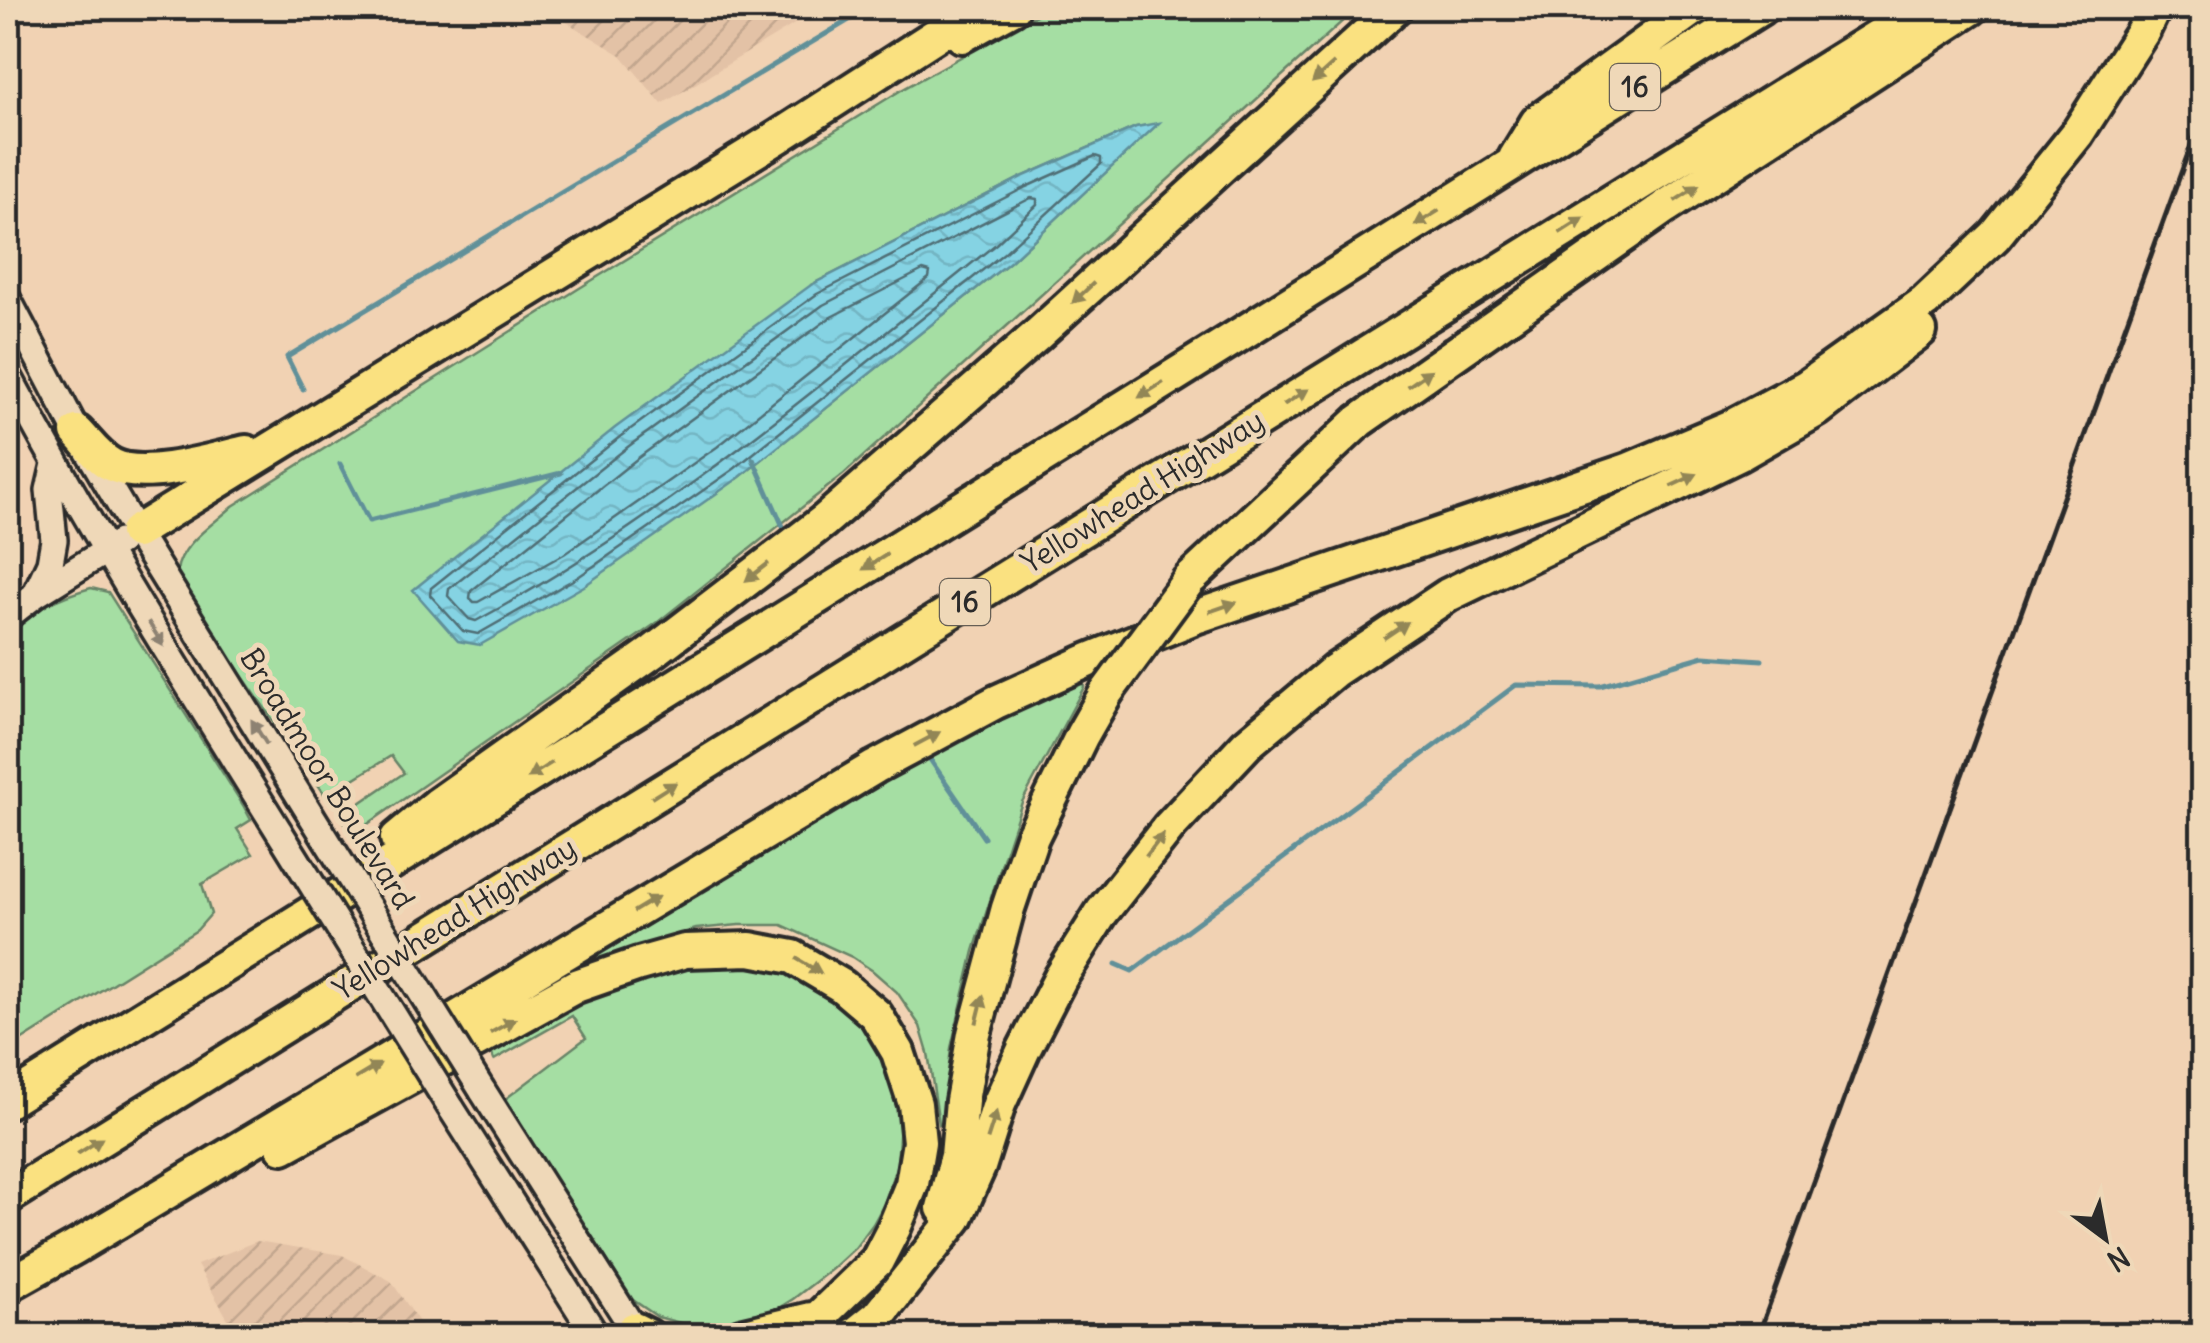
<svg xmlns="http://www.w3.org/2000/svg" width="2210" height="1343" font-family="Delius,sans-serif">
  <style>
    .industrial { fill: url(#industrial-furrows) }
    .green { fill: #a5dea3; stroke: #688467; stroke-width: 2.5; fill-rule: evenodd }
    .water { fill: url(#water-waves); stroke: #619099; stroke-width: 2.5 }
    .lines { fill: none; stroke-linecap: round; stroke-linejoin: round }
    .shore { stroke: #4f6e75; stroke-width: 2.5 }
    .stream { stroke: #619099; stroke-width: 5 }
    .secondary-casing { stroke: #2b2b2b; stroke-width: 32 }
    .motorway-casing { stroke: #2b2b2b; stroke-width: 40 }
    .secondary { stroke: #efd8b8; stroke-width: 25 }
    .motorway { stroke: #fae180; stroke-width: 32 }
    .rail { stroke: #2b2b2b; stroke-width: 5 }
    .secondary-bridge-casing { stroke: #2b2b2b; stroke-width: 32; stroke-linecap: butt }
    .motorway-bridge-casing { stroke: #2b2b2b; stroke-width: 40; stroke-linecap: butt }
    .secondary-bridge { stroke: #efd8b8; stroke-width: 25 }
    .motorway-bridge { stroke: #fae180; stroke-width: 32 }
    .oneway { fill: #928656 }
    .oneway2 { fill: #8d8272 }
    .labels { text-anchor: middle; stroke-width: 10; stroke-linejoin: round; paint-order: stroke }
    .shield { fill: #efd8b8; stroke: #665f55; stroke-width: 2.5 }
    .shield-label { font-size: 28px; font-weight: bold; fill: #2b2b2b }
    .street-label { font-size: 30px; fill: #2b2b2b; stroke: #efd8b8 }
  </style>
  <defs>
    <pattern id="industrial-furrows" width="10" height="10" patternUnits="userSpaceOnUse" patternTransform="scale(2.5)"><rect width="10" height="10" fill="#e3c2a6"/><path d="M-1 1l2-2M0 10L10 0M9 11l2-2" fill="none" stroke="#c3a78f"/></pattern>
    <pattern id="water-waves" width="16" height="10" patternUnits="userSpaceOnUse" patternTransform="scale(2.5)"><rect width="16" height="10" fill="#85d3e3"/><path d="M0 5q4-4 8 0t8 0" fill="none" stroke="#73b5c3"/></pattern>
  </defs>
  <rect width="100%" height="100%" fill="#f1d2b3"/>
  <filter id="ink" filterUnits="userSpaceOnUse"><feTurbulence type="fractalNoise" baseFrequency=".01" numOctaves="2"/><feDisplacementMap in="SourceGraphic" scale="20" xChannelSelector="R" yChannelSelector="G"/><feConvolveMatrix kernelMatrix="1 2 1 2 8 2 1 2 1" color-interpolation-filters="sRGB"/></filter>
  <g filter="url(#ink)">
    <path class="industrial" d="M543 8H821L662 104 621 55Z
      M257 1241 342 1255 391 1281 428 1335H237L197 1265Z"/>
    <path class="green" d="M1049 8H1357L844 474 658 622 352 835 341 816 404 773 391 756 326 796 181 588C180 583 177 575 177 571 180 544 215 523 233 506L578 289 903 89ZM1157 124 1011 261 740 477 811 285 1022 177 1136 127Z
      M91 588 108 592 243 805 251 820 237 829 253 854 202 884 211 914 197 930 8 1049V631C31 610 61 596 91 588Z
      M1082 678 1084 687 1022 802 1009 841 974 951 951 1048 943 1121 939 1124 928 1053 920 1026 897 992 873 971 852 957 782 925H739L696 929 617 953 557 988 552 984 813 823 979 729Z
      M692 962 784 965 866 1018 902 1099 897 1164 884 1204 873 1224 855 1248 832 1269 793 1299 769 1314 737 1326 709 1331 658 1317 633 1300 504 1100 586 1038 572 1016 494 1060 490 1049 561 1011 631 980Z"/>
    <path class="water" d="M1159 123 1011 261 740 477 584 586 480 645 458 641 413 590 615 428 811 285 1022 177 1136 127Z"/>
    <g class="lines">
      <path class="shore" d="M1095 156 1101 158V164L1004 253 734 469 578 577 478 634 463 631 430 595 431 588 621 436 817 294 1026 187Z
        M1031 198 1037 199V205L996 244C829 377 665 520 476 621L469 619 448 596 449 589 629 446 823 305Z
        M923 270 930 272 929 278 717 447 564 554 478 602H474L470 598 471 591 638 458 831 317Z"/>
      <path class="stream" d="M303 389 287 357 869 8
        M753 459 785 531
        M340 464 369 521 561 473
        M925 752 984 838
        M1116 964 1132 971 1516 685 1600 686 1704 656 1762 660"/>
      <g class="secondary-casing">
        <path id="secondary" d="M8 300 77 432 136 532 311 815
          M8 375C91 532 186 682 280 833
          M35 595 50 563 54 540 49 490 55 464
          M8 616 35 595 120 542
          M482 1090 638 1336
          M451 1108 596 1336"/>
      </g>
      <g class="motorway-casing">
        <path id="motorway" d="M962 36 1013 8
          M1515 158 1537 122 1694 8
          M77 432C88 443 98 458 112 465 142 481 213 460 246 452
          M136 532 778 137 978 8
          M1189 580 1359 421 1665 207 1972 8
          M397 838 438 804 654 651 824 521 1036 336 1395 8
          M8 1101 1169 379 1761 8
          M283 1147 576 986 639 964 685 951 750 949 793 957 842 986 876 1015 898 1052 915 1104 919 1142 912 1184 894 1228 877 1261 820 1316 793 1336
          M8 1197 1923 8
          M943 1208 957 1156 962 1101 974 1034 1008 908 1032 837 1082 735 1106 693
          M8 1285 74 1248 875 767 996 702 1089 660 1198 616 1628 470 1730 427 1807 386 1925 302 1995 236 2077 134 2143 31 2154 8
          M634 1329 648 1336
          M741 1336 811 1319
          M853 1336 878 1316 956 1218 979 1167 999 1104 1024 1049 1061 977 1102 912 1169 827 1247 744 1334 671 1448 595 1740 454 1817 410 1920 331"/>
      </g>
      <use href="#secondary" class="secondary"/>
      <use href="#motorway" class="motorway"/>
      <path class="rail" d="M1758 1336 2202 115"/>
      <g class="secondary-bridge-casing">
        <path id="secondary-bridge" d="M311 815 482 1090
          M280 833 451 1108"/>
      </g>
      <g class="motorway-bridge-casing">
        <path id="motorway-bridge" d="M1106 693 1189 580"/>
      </g>
      <use href="#secondary-bridge" class="secondary-bridge"/>
      <use href="#motorway-bridge" class="motorway-bridge"/>
    </g>
    <defs><path id="oneway-solid" d="M-6-.8H1V-3.2L6.5 0L1 3.2V.8H-6Z" transform="scale(2.5)"/></defs>
    <g class="oneway">
      <use href="#oneway-solid" transform="translate(1323 73) rotate(138)"/>
      <use href="#oneway-solid" transform="translate(1687 193) rotate(-33)"/>
      <use href="#oneway-solid" transform="translate(1427 218) rotate(148)"/>
      <use href="#oneway-solid" transform="translate(1572 225) rotate(-32)"/>
      <use href="#oneway-solid" transform="translate(1083 293) rotate(137)"/>
      <use href="#oneway-solid" transform="translate(1420 378) rotate(-35)"/>
      <use href="#oneway-solid" transform="translate(1151 390) rotate(148)"/>
      <use href="#oneway-solid" transform="translate(1296 397) rotate(-32)"/>
      <use href="#oneway-solid" transform="translate(1684 480) rotate(-25)"/>
      <use href="#oneway-solid" transform="translate(875 562) rotate(148)"/>
      <use href="#oneway-solid" transform="translate(757 572) rotate(142)"/>
      <use href="#oneway-solid" transform="translate(1223 607) rotate(-19)"/>
      <use href="#oneway-solid" transform="translate(1396 630) rotate(-34)"/>
      <use href="#oneway-solid" transform="translate(927 739) rotate(-28)"/>
      <use href="#oneway-solid" transform="translate(540 770) rotate(148)"/>
      <use href="#oneway-solid" transform="translate(664 790) rotate(-32)"/>
      <use href="#oneway-solid" transform="translate(1155 845) rotate(-52)"/>
      <use href="#oneway-solid" transform="translate(646 904) rotate(-31)"/>
      <use href="#oneway-solid" transform="translate(809 966) rotate(31)"/>
      <use href="#oneway-solid" transform="translate(980 1009) rotate(-76)"/>
      <use href="#oneway-solid" transform="translate(503 1026) rotate(-29)"/>
      <use href="#oneway-solid" transform="translate(368 1071) rotate(-31)"/>
      <use href="#oneway-solid" transform="translate(992 1125) rotate(-72)"/>
      <use href="#oneway-solid" transform="translate(90 1146) rotate(-32)"/>
    </g>
    <g class="oneway2">
      <use href="#oneway-solid" transform="translate(156 634) rotate(58)"/>
      <use href="#oneway-solid" transform="translate(259 732) rotate(-122)"/>
    </g>
  </g>
  <g class="labels">
    <g class="shield">
      <rect x="1610" y="64" width="50" height="46" rx="8"/>
      <rect x="940" y="579" width="50" height="46" rx="8"/>
    </g>
    <g class="shield-label">
      <text x="1635" y="97">16</text>
      <text x="965" y="612">16</text>
    </g>
    <g class="street-label">
      <text transform="translate(1143 492) rotate(-32)" y="10">Yellowhead Highway</text>
      <text transform="translate(327 779) rotate(58)" y="10">Broadmoor Boulevard</text>
      <text transform="translate(455 919) rotate(-32)" y="10">Yellowhead Highway</text>
    </g>
  </g>
  <rect width="2210" height="1343" fill="none" stroke="#efd8b8" stroke-width="40"/>
  <rect x="20" y="20" width="2170" height="1303" fill="none" stroke="#2b2b2b" stroke-width="4" filter="url(#ink)"/>
  <g transform="translate(2105 1238) rotate(148)" stroke="#efd8b8" stroke-width="8" paint-order="stroke">
  <path d="M0-8L18 38L0 25L-18 38Z" fill="#2b2b2b"/>
  <text y="-15" font-size="28" font-weight="bold" text-anchor="middle" fill="#2b2b2b">N</text>
  </g>
</svg>
